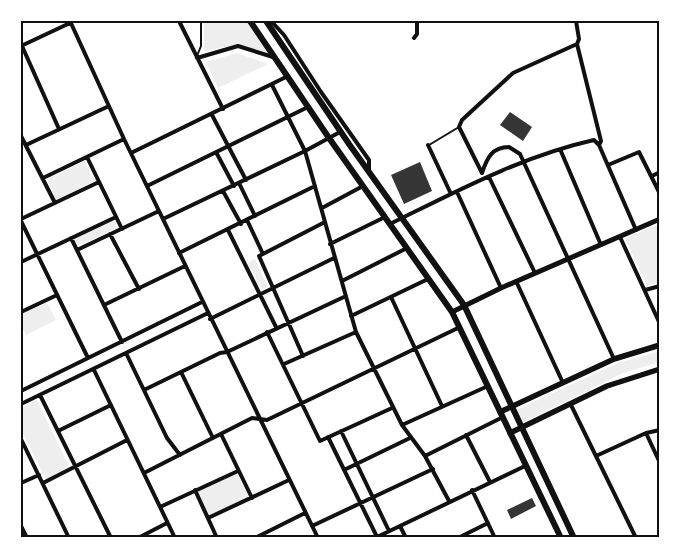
<svg xmlns="http://www.w3.org/2000/svg" width="681" height="559" font-family="Montserrat,sans-serif">
  <style>
    .green { fill: #eee }
    .building { fill: #353535 }
    .lines { fill: none; stroke-linecap: round; stroke-linejoin: round }
    .service { stroke: #111; stroke-width: 2 }
    .minor { stroke: #111; stroke-width: 4 }
    .tertiary { stroke: #111; stroke-width: 5 }
    .secondary { stroke: #111; stroke-width: 5.5 }
    .primary { stroke: #111; stroke-width: 6 }
    .neatline { fill: none; stroke: #111; stroke-width: 2 }
  </style>
  <rect width="100%" height="100%" fill="#fff"/>
  <path class="green" d="M204 21H248L270 54 239 44 206 51 204 48Z
    M237 53 268 64 218 88 206 62Z
    M84 161 95 181 56 200 47 180Z
    M113 219 117 228 78 246 73 238Z
    M660 224V282L647 286 625 238Z
    M255 259 268 287 262 290 248 263Z
    M47 303 56 320 26 335 21 325V314Z
    M660 351V362L623 373 522 423 516 410 618 363Z
    M37 400 69 466 46 479 21 430V408Z
    M237 474 249 497 209 516 198 491Z"/>
  <path class="building" d="M510 112 532 127 523 141 500 125Z
    M420 162 432 191 404 204 391 175Z
    M532 498 536 506 511 519 507 510Z"/>
  <g class="lines">
    <path class="service" d="M197 56 201 46V21
      M429 145 459 127"/>
    <path class="minor" d="M70 21 124 139 318 538
      M179 21 223 109
      M271 21 284 35 321 92 369 160V173
      M576 21 579 39 577 44 601 141 599 145 636 230
      M414 38 417 34V21
      M21 46 70 23
      M22 46 59 129
      M197 58 238 46 273 57
      M272 85 305 151 356 332 402 425 425 456 449 501
      M212 115 246 180
      M21 136 55 203
      M26 145 109 106
      M428 145 451 194
      M560 149 601 245
      M216 152 234 186
      M131 153 288 76
      M87 157 122 229
      M608 165 639 152 660 194
      M482 173C487 158 492 147 509 147L520 154 614 359
      M482 173 459 127 462 120 513 73 577 44
      M652 176 660 172
      M489 177 535 273
      M43 178 124 139
      M239 183 255 216
      M147 186 308 107
      M223 191 241 224
      M457 192 501 288
      M322 208 363 186
      M21 219 99 182
      M163 219 305 151 340 132
      M247 220 263 254
      M21 221 88 358
      M390 224C455 192 522 156 594 140L599 145
      M228 230 276 327
      M110 234 139 289
      M620 237 660 324
      M71 238 122 342
      M330 244 385 217
      M77 250 159 211
      M179 253 315 186
      M21 262 116 217
      M342 281 407 248
      M516 281 563 383
      M645 290 660 286
      M391 297 442 406
      M104 305 185 266
      M21 312 57 295
      M351 316 428 279
      M210 319 334 258
      M267 332 320 441 392 408
      M126 353 167 438 180 455
      M303 356 259 256 325 222
      M284 364 356 332
      M94 370 175 538
      M181 372 213 438
      M144 390 220 353 227 352 346 296
      M21 391 202 302
      M40 395 111 538
      M21 404 208 313
      M571 405 636 538
      M402 425 488 386
      M58 431 111 405
      M341 431 389 531
      M646 433 660 463
      M221 434 252 498
      M466 435 490 482
      M328 437 377 537
      M21 439 69 538
      M425 456 503 417
      M596 456 646 433 660 430
      M344 470 410 438
      M144 473 252 418 267 420 460 327
      M21 483 39 475
      M43 483 127 440
      M195 490 217 538
      M472 490 495 538
      M160 507 238 471
      M208 518 289 480
      M21 526 27 538
      M312 526 433 469
      M400 526 406 538
      M138 538 167 523
      M255 538 305 513
      M375 538 525 466
      M458 538 488 523"/>
    <path class="tertiary" d="M452 312 501 288 660 219"/>
    <path class="secondary" d="M500 412 614 359 660 345
      M510 433 607 386 660 369"/>
    <path class="primary" d="M250 21 329 138 452 312 561 538
      M266 21 349 144 464 305 574 538"/>
  </g>
  <rect width="681" height="559" fill="none" stroke="#ffffff" stroke-width="45"/>
  <rect x="22" y="22" width="636" height="514" class="neatline"/>
</svg>
